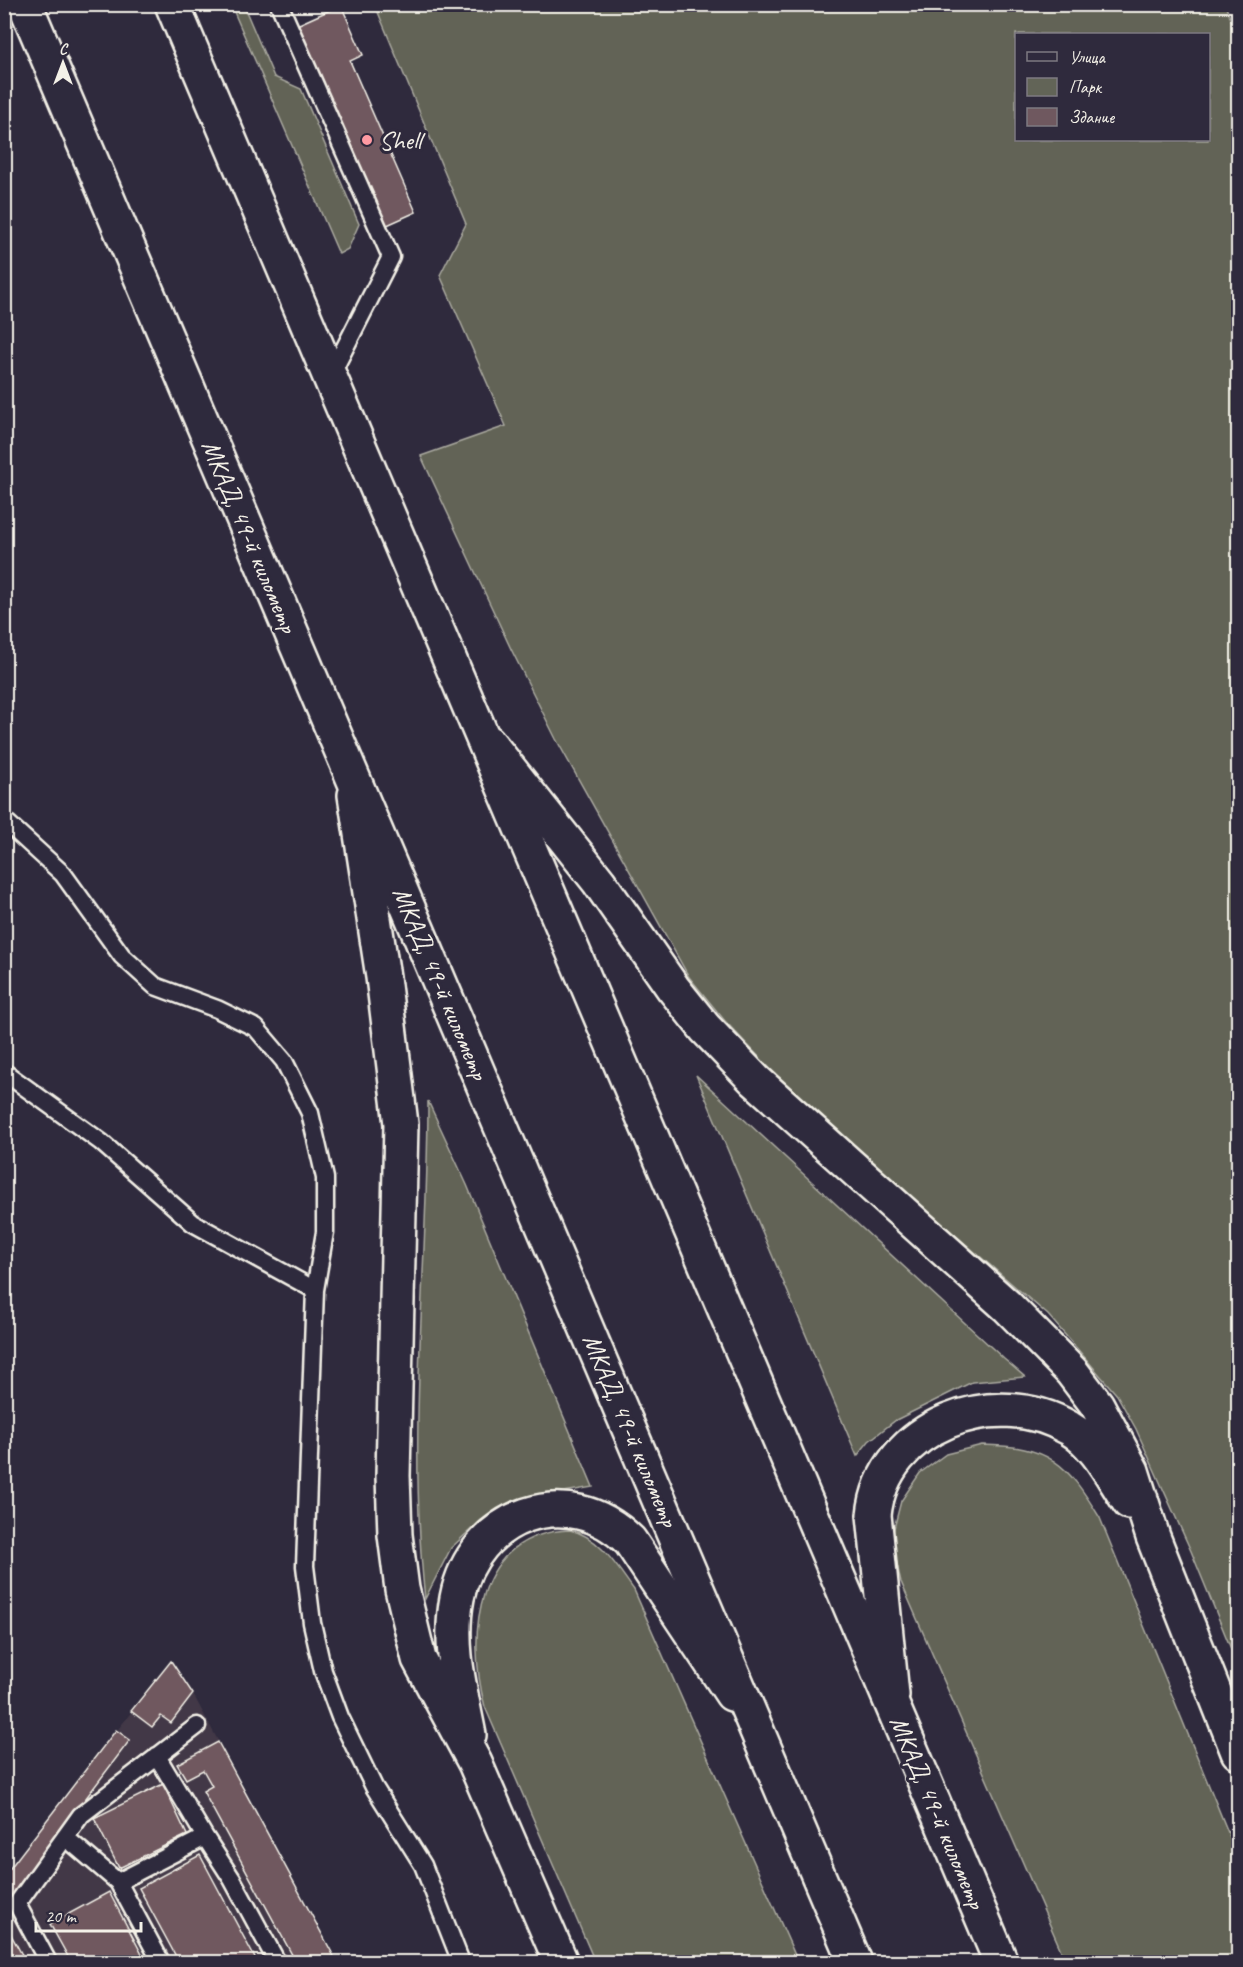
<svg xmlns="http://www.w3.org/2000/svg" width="1243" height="1967" font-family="Caveat,sans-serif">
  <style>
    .built { fill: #423847 }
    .green { fill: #626457; stroke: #abaaa0; stroke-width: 1.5; fill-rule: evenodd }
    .building { fill: #6f585f; stroke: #f4f1e8; stroke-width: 1.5 }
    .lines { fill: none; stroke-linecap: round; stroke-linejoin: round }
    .service-casing { stroke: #f4f1e8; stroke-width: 21 }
    .tertiary-casing { stroke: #f4f1e8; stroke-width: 38 }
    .trunk-casing { stroke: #f4f1e8; stroke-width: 38 }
    .service { stroke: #2f2a3d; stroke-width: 16 }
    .tertiary { stroke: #2f2a3d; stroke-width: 33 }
    .trunk { stroke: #2f2a3d; stroke-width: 33 }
    .poi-dot { fill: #ff9aa2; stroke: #2f2a3d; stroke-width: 2 }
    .labels { text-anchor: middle; stroke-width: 6; stroke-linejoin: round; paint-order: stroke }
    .poi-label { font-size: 26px; fill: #f4f1e8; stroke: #2f2a3d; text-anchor: start }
    .street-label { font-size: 26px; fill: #f4f1e8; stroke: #2f2a3d }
  </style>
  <rect width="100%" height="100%" fill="#2f2a3d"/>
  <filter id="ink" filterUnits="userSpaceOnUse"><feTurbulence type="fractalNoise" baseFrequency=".0167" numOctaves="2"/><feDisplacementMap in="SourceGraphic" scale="12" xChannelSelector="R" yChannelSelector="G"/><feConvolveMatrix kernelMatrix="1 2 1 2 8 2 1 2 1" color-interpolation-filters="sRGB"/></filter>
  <g filter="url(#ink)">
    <path class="built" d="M171 1661 193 1694 337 1962H5L4 1876Z"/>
    <path class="green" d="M231 5H263L264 7 245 9 274 77 301 89 359 224 348 249 339 254Z
      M375 5H1225L1238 36V1666L1191 1551 1136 1429 1117 1395 1048 1315 911 1197 780 1079 725 1021 689 977 556 739 511 649 421 456 506 426 440 275 466 224ZM1208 34V140H1016V34Z
      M696 1075 1004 1359 1025 1377 972 1382 896 1420 869 1441 857 1456Z
      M428 1101 467 1185 593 1487 518 1500 481 1520 451 1548 425 1599C407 1434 428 1267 428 1101Z
      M982 1445C1050 1446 1066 1462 1100 1518L1238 1857V1962H1066L901 1582 891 1540 901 1501 920 1473 946 1454Z
      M570 1530C599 1536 618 1568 634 1590L798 1962H595L485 1707C466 1634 475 1533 570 1530Z"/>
    <path class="building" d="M341 5 363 55 350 61 416 212 385 226 297 25Z
      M171 1661 193 1694 171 1723 161 1716 152 1727 131 1711Z
      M116 1730 130 1740 4 1906V1876Z
      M218 1742 337 1962H296L203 1791 212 1786 203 1770 186 1779 177 1764Z
      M163 1784 187 1835 119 1868 94 1818Z
      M200 1855 257 1962H179L139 1888Z
      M109 1892 146 1962H71L50 1924Z
      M4 1922 26 1962H4Z"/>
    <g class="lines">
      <g class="service-casing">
        <path id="service" d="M279 4 391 257 330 377
          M4 820 63 874 122 956 155 986 217 1009 256 1028 284 1061 310 1113 325 1178V1232L315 1290 305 1566 312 1623 323 1671 340 1717 374 1787 423 1865 461 1962
          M4 1072 101 1142 193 1223 315 1290
          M157 1756 205 1837
          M65 1837 118 1882 161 1962
          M118 1882 205 1837 232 1879 277 1962
          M48 1962 17 1904 81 1815 197 1726"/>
      </g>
      <g class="tertiary-casing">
        <path id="tertiary" d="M488 742 599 882 673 988 705 1028 755 1080 1007 1306 1072 1372 1097 1405 1132 1471 1153 1537 1238 1752
          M355 795 383 977 401 1124 393 1476 395 1535 402 1589 419 1659 475 1763 561 1962
          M892 1695 874 1515C883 1425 996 1384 1069 1428 1097 1444 1112 1477 1129 1502
          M469 1735C460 1688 448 1645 457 1598 473 1515 568 1479 630 1541L732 1694"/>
      </g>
      <g class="trunk-casing">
        <path id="trunk" d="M25 4 855 1962
          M172 4 1001 1962"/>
      </g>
      <use href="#service" class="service"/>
      <use href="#tertiary" class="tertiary"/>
      <use href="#trunk" class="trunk"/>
    </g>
  </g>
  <circle class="poi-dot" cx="367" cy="140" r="6"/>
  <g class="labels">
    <g class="poi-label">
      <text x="379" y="149">Shell</text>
    </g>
    <g class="street-label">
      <text transform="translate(250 536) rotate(67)" y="9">МКАД, 49-й километр</text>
      <text transform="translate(441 983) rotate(67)" y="9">МКАД, 49-й километр</text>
      <text transform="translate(631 1430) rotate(67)" y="9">МКАД, 49-й километр</text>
      <text transform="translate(938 1812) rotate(67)" y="9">МКАД, 49-й километр</text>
    </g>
  </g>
  <rect width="1243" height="1967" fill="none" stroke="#2f2a3d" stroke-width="24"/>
  <rect x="12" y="12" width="1219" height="1943" fill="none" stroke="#f4f1e8" stroke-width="2" filter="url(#ink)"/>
  <rect x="1015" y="33" width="195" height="108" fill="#2f2a3d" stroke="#7e7a81" stroke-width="1.5"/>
  <rect x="1027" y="52" width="30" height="9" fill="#2f2a3d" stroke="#7e7a81" stroke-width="1.5"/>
  <text x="1069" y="63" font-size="18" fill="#f4f1e8">Улица</text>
  <rect x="1027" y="78" width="30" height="18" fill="#626457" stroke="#7e7a81" stroke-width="1.5"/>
  <text x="1069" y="93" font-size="18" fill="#f4f1e8">Парк</text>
  <rect x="1027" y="108" width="30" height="18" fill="#6f585f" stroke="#7e7a81" stroke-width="1.5"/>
  <text x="1069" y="123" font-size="18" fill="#f4f1e8">Здание</text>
  <g transform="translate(63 63)" stroke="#2f2a3d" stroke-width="4.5" paint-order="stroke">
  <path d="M0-4.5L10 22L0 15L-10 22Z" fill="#f4f1e8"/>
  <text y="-9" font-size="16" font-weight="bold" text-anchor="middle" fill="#f4f1e8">С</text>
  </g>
  <path d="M36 1922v9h105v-9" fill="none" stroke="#f4f1e8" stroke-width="3"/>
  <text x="45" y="1922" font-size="18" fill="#f4f1e8" stroke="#2f2a3d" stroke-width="4.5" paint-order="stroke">20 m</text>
</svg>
